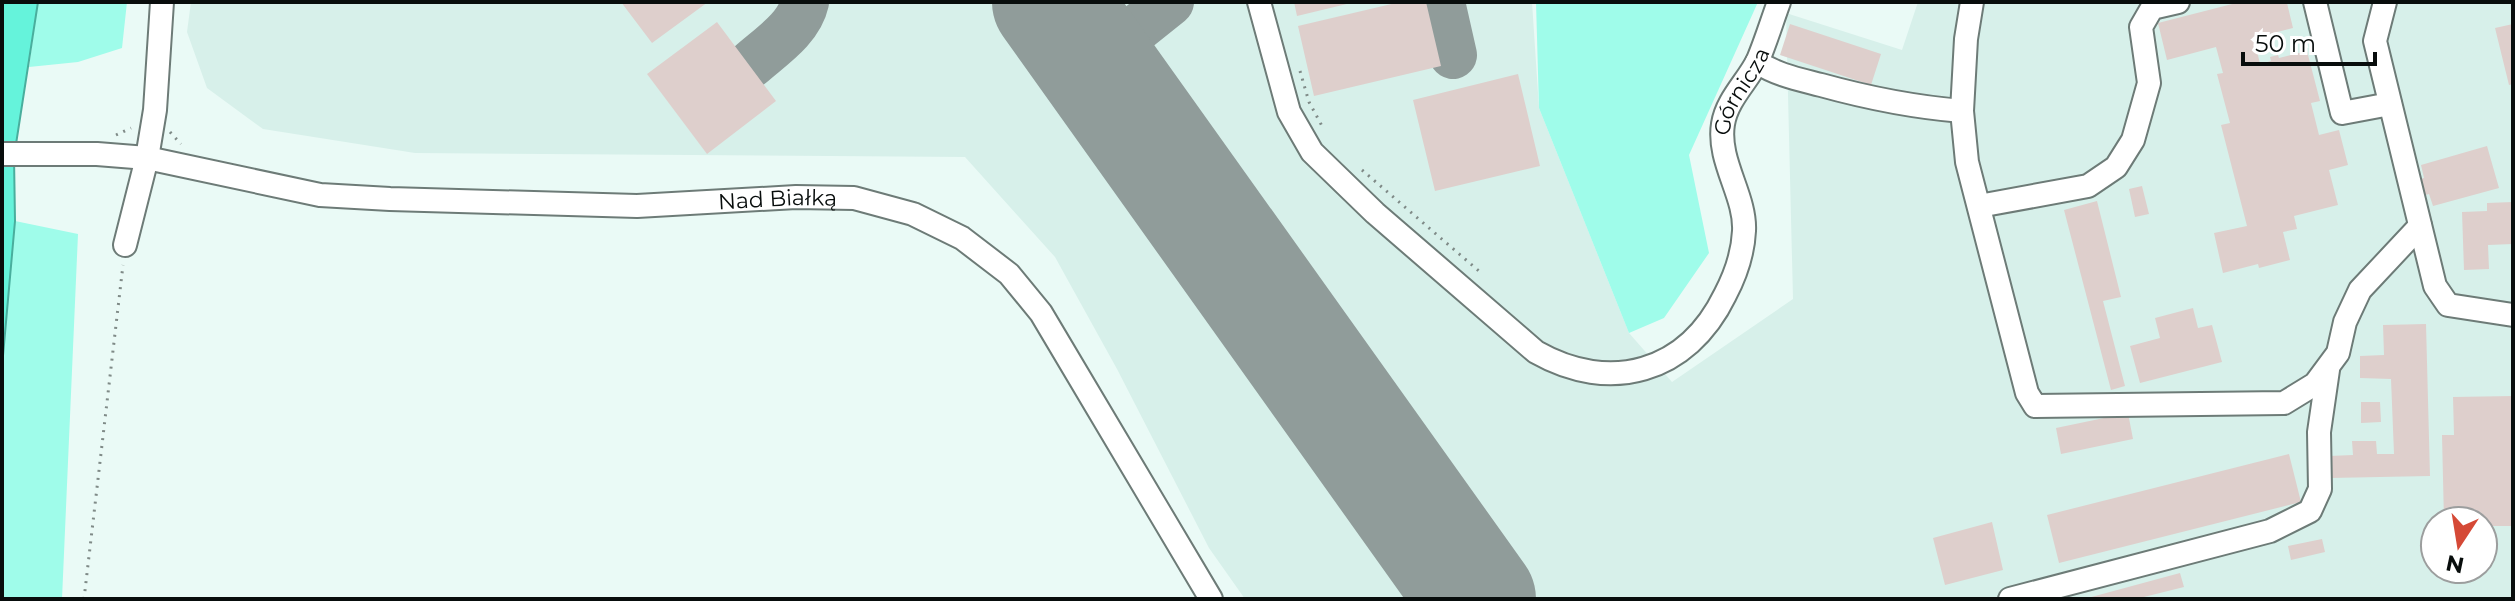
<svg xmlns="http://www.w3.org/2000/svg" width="2515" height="601" font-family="Montserrat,sans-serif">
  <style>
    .built { fill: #d7f0ea; fill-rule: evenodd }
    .green { fill: #9ffcea }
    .water { fill: #65f3db; stroke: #49ae9d; stroke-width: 2 }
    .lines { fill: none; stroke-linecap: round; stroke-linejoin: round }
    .taxiway { stroke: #909c9a; stroke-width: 48 }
    .runway { stroke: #909c9a; stroke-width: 118 }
    .building { fill: #decfcc }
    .minor-casing { stroke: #6d7b77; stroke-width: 26 }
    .path { stroke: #7f8a87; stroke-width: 3; stroke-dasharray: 2 6; stroke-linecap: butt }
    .minor { stroke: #fff; stroke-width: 22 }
    .labels { text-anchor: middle; stroke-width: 8; stroke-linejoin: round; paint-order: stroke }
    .street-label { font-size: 22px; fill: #080d0c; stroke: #fff }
  </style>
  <rect width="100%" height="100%" fill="#eafaf6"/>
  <path class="built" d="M191 2H1532L1539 108 1629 333 1672 382 1793 299 1786 13 1902 50 1918 2H2513V599H1245L1209 548 1117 369 1055 257 965 157 415 153 263 129 207 88 187 32ZM2435 521H2483V569H2435Z"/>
  <path class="green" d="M38 2H127L122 48 78 62 29 67Z
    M1536 2H1758L1689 155 1709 253 1664 318 1629 333 1539 108Z
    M15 221 78 234 62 599H2V367Z"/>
  <path class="water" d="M2 2H38L14 157 15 221 2 367Z"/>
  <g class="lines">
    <path class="taxiway" d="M1441 2 1453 55
      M1095 62 1170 2
      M750 65C770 47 799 29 805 2"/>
    <path class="runway" d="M1051 2 1477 599"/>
  </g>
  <path class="building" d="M621 2H708L652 43Z
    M1294 2H1351V3L1297 16Z
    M1400 2H1426L1441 66 1314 96 1298 26Z
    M2240 2 2287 3 2293 28 2254 38 2260 64 2271 61 2270 57 2278 55 2279 58 2307 51 2320 101 2311 103 2319 135 2339 130 2348 165 2329 170 2338 205 2294 216 2297 229 2283 232 2290 260 2259 268 2258 264 2223 273 2214 233 2247 226 2221 125 2230 123 2217 74 2223 73 2216 47 2167 60 2158 23Z
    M717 22 776 101 707 154 647 74Z
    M1790 24 1881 54 1871 85 1780 55Z
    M2513 24V84L2509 85 2495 28Z
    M1518 74 1540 166 1435 191 1413 100Z
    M2487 146 2499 188 2433 206 2429 194 2422 196 2417 180 2424 178 2421 165Z
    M2142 186 2149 214 2135 217 2129 189Z
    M2097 201 2121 297 2103 301 2125 386 2111 390 2064 210Z
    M2513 202V244L2488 245 2489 269 2464 270 2462 212 2487 211V203Z
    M2193 308 2198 328 2212 325 2222 362 2140 383 2130 346 2160 338 2155 318Z
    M2426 324 2430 476 2330 478 2329 456 2353 455 2352 441H2376L2377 454H2394L2391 379 2360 378V356L2384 355 2383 325Z
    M2513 396V526H2483V521H2444L2442 435H2454L2453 397Z
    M2361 402H2380L2381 422 2361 423Z
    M2128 413 2133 439 2061 454 2056 428Z
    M2289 454 2301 502 2059 563 2047 515Z
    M1992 522 2003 570 1945 585 1933 538Z
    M2322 539 2325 552 2291 560 2288 546Z
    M2180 573 2184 587 2136 599H2084Z"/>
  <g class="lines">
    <g class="minor-casing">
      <g id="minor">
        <path id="s1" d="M1259 2 1289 112 1312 152 1375 213 1536 352C1610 394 1687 373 1725 295 1735 276 1743 253 1744 231 1746 196 1717 161 1723 124 1727 99 1748 81 1758 60 1766 41 1772 21 1779 2"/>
        <path d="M1972 2 1966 39 1962 111 1967 162 2027 393 2035 406 2284 403 2315 384 2338 353 2345 322 2360 290 2420 226"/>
        <path d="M2315 2 2342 113 2390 104"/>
        <path d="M2385 2 2375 41 2435 286 2448 305 2513 315"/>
        <path d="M1757 62C1777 75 1798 79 1821 85 1868 98 1913 107 1962 111"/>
        <path id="s2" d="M2 154H97L147 158 320 195 390 199 637 206 796 197 854 198 913 214 962 238 1009 274 1041 313 1211 599"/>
        <path d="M1979 206 2088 186 2116 167 2133 140 2149 83 2141 27 2152 8 2178 2"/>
        <path d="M125 245 147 158 155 110 162 2"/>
        <path d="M2010 599 2270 531 2310 511 2320 489 2319 432 2328 370"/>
      </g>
    </g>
    <path class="path" d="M1300 71 1309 102 1322 126
      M170 132 181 144
      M116 135 131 128
      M1362 170 1480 272
      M84 599 123 265"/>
    <use href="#minor" class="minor"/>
  </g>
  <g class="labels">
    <g class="street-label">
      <text dy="8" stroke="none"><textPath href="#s1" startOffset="900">Górnicza</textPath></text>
      <text dy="8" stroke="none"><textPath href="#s2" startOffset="780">Nad Białką</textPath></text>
    </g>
  </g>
  <rect width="2515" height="601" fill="none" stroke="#080d0c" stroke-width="8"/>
  <g transform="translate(2459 545) rotate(192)"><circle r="38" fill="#ffffff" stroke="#9c9e9e" stroke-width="2"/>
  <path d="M0-6L14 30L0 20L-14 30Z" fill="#d54936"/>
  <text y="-12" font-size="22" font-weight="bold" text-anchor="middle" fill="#080d0c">N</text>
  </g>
  <path d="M2243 52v12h132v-12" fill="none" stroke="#080d0c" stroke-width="4"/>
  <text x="2255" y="52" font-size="24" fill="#080d0c" stroke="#ffffff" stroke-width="6" paint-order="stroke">50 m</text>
</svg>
